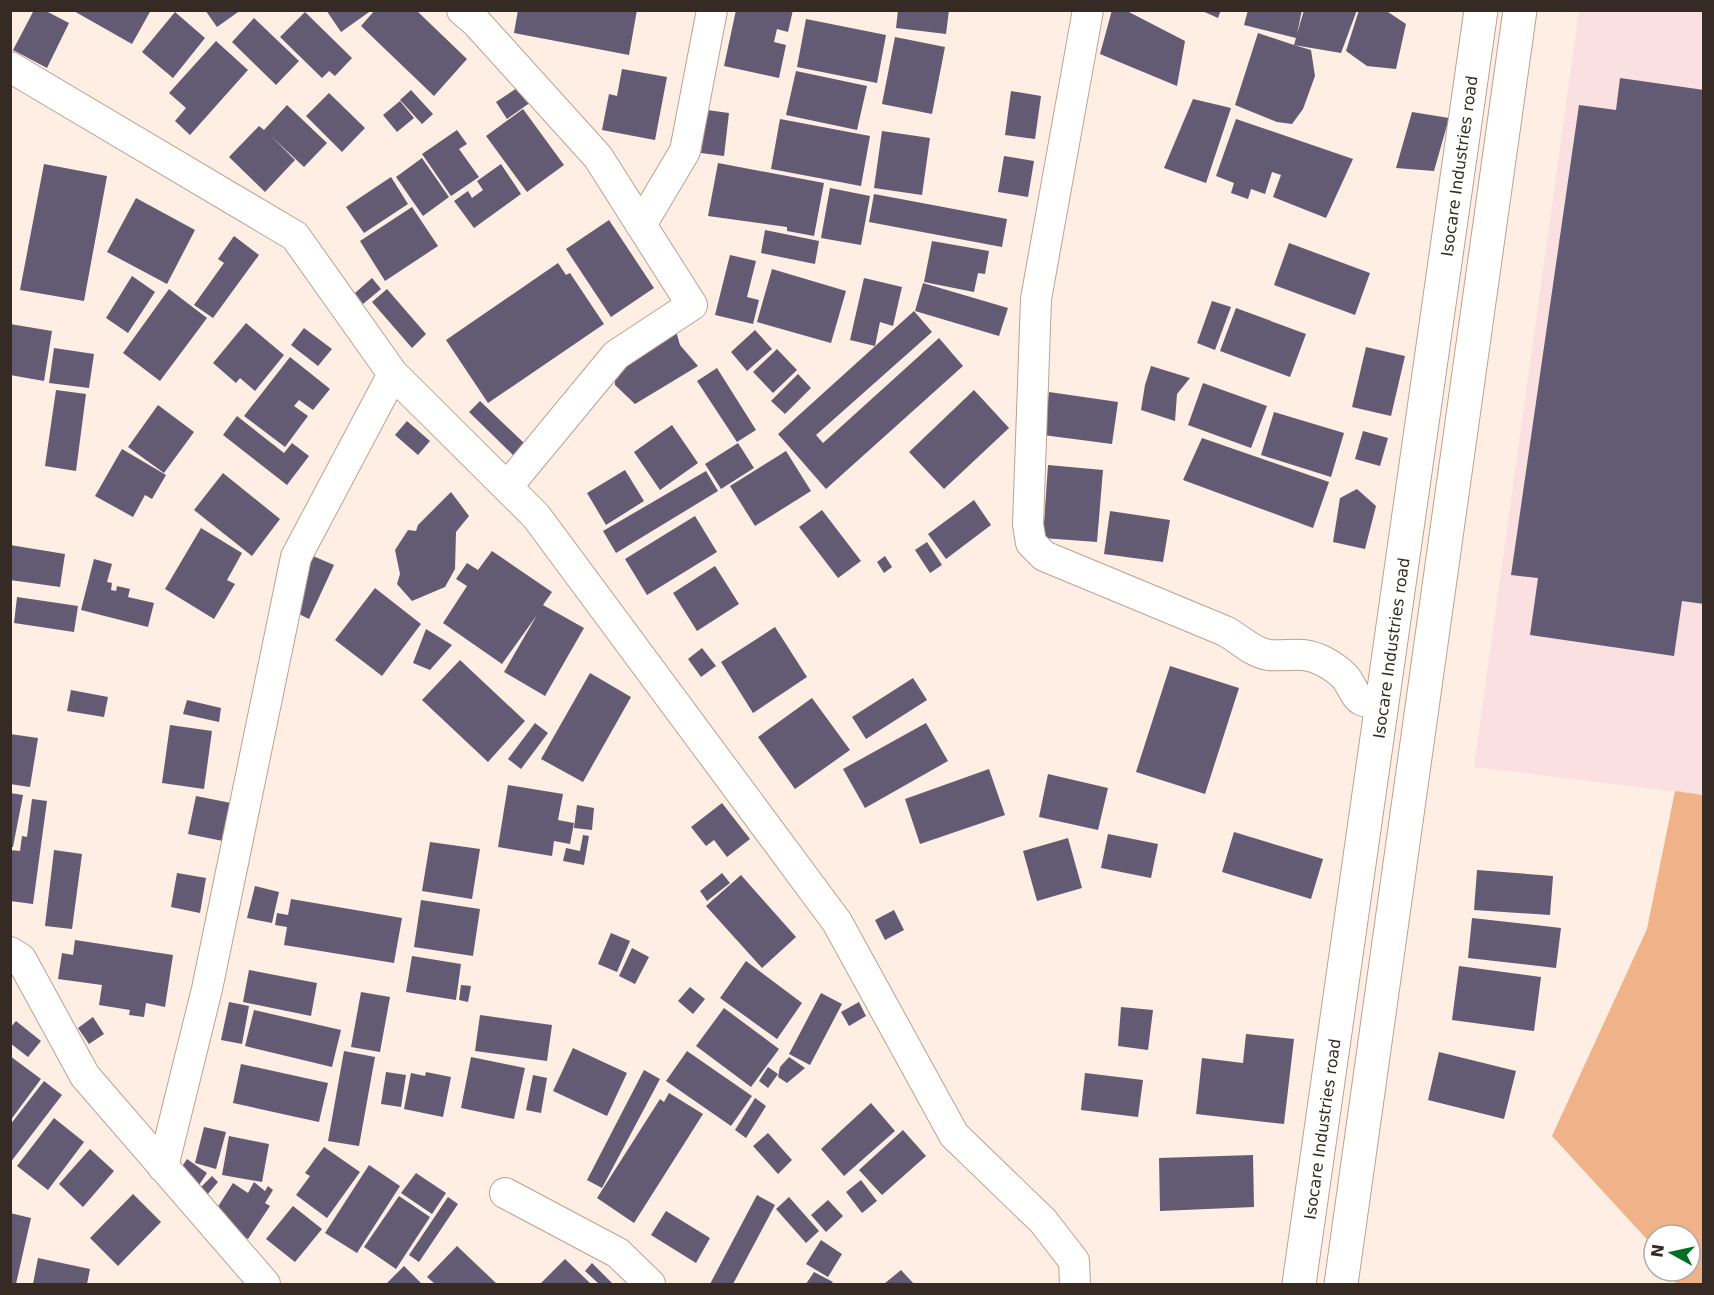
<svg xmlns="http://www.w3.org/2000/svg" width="1714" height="1295" font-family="'DejaVu Sans',sans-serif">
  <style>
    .industrial { fill: #fbe0e1 }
    .forest { fill: #f0b288 }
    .building { fill: #625b73 }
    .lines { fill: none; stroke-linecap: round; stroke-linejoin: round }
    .street-casing { stroke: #bca291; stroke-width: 32 }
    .secondary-casing { stroke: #bca291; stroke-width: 35 }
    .street { stroke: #fff; stroke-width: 30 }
    .secondary { stroke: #fff; stroke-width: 33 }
    .labels { text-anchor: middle; stroke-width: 6; stroke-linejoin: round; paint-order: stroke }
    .street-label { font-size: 16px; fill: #352b24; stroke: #fff }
  </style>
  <rect width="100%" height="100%" fill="#ffeee3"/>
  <path class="industrial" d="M1579 11H1703V795L1474 767Z"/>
  <path class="forest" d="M1675 791 1703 795V1284H1676L1673 1271H1690V1235H1654V1247L1552 1136 1647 929Z"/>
  <path class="building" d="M34 10H44L69 23 47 68 13 50Z
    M72 10H151L132 44Z
    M205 10H241L217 27Z
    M326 10H372L341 32Z
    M375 10H416L467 59 434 96 361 26Z
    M518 10H637L629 55 514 33Z
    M736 10H793L788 32 777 29 774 42 786 45 779 78 724 66Z
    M898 10H949L946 34 896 28Z
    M1112 10H1125L1185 41 1177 86 1100 54Z
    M1200 10H1221L1218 18Z
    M1248 10H1302L1297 34 1304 10H1357L1341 53 1294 45 1311 50 1315 76 1303 109 1292 124 1277 122 1235 105 1258 33 1294 45 1296 38 1244 25Z
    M1359 10H1385L1406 24 1396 69 1367 66 1346 51Z
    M175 12 205 38 173 78 142 52Z
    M305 12 352 58 335 76 329 71 322 78 280 37Z
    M254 18 299 61 276 85 232 42Z
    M806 19 886 35 877 83 797 67Z
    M895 37 945 47 932 114 882 104Z
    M216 41 248 70 190 135 175 121 186 108 169 93Z
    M622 69 667 77 655 140 602 130 609 94 617 96Z
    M796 71 867 86 857 130 786 115Z
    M1620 78 1704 90V604L1682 601 1674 656 1530 635 1538 578 1511 575 1579 105 1616 110Z
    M520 86 531 102 507 119 496 102Z
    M411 90 433 114 422 124 400 100Z
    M1011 91 1041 96 1035 139 1005 135Z
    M329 93 365 128 342 152 306 116Z
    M1193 99 1231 108 1206 183 1164 168Z
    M400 101 414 118 397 132 383 115Z
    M287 105 327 143 304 167 271 136 295 160 265 192 229 157 259 126 264 130Z
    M523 109 564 165 527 192 486 136Z
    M707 110 729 113 724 156 701 153Z
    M1412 112 1449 118 1434 171 1396 168Z
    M780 119 870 136 861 186 771 169Z
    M1236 119 1353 159 1326 218 1273 197 1281 175 1272 172 1265 194 1251 189 1248 199 1231 193 1234 183 1216 176Z
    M457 130 467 144 459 149 479 177 451 196 422 154Z
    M882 131 930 138 922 195 874 188Z
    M1004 156 1034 161 1028 197 998 192Z
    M422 158 449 197 423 216 396 177Z
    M718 163 824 183 814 236 787 231V227L708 216Z
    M44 164 107 176 84 301 20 290Z
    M501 164 521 194 474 228 454 201 468 191 472 198 483 190 477 181Z
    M391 177 408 204 364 233 346 207Z
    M830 188 870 196 861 245 821 238Z
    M874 194 1007 219 1002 247 869 222Z
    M136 198 195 230 167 284 107 252Z
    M412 207 438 246 385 281 360 241Z
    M609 220 654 288 611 317 566 249Z
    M765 230 819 241 815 264 761 253Z
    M234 236 259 255 213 318 194 305 224 263 218 259Z
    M932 241 989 251 985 274 978 273 974 292 924 282Z
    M1289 243 1370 273 1355 315 1274 285Z
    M730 255 756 261 747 297 759 300 753 324 715 315Z
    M558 263 566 275 570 273 604 324 488 403 446 340Z
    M772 269 846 291 831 343 757 322Z
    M132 276 155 292 128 333 106 318Z
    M372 278 381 289 363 304 355 293Z
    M864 278 902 287 893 326 880 322 875 346 850 340Z
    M923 283 1008 308 999 336 915 311Z
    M169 289 207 318 160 381 123 353Z
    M387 289 426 334 412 348 372 302Z
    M1212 301 1231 307 1215 350 1197 343Z
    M1236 308 1306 334 1290 377 1220 351Z
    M914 311 932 332 816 435 823 443 939 338 963 366 826 489 778 434Z
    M246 323 284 355 255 391 240 378 236 383 213 363Z
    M10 324 52 331 44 381 10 375Z
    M304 328 332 349 318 366 291 345Z
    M755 330 772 349 747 371 731 352Z
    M676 331 680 345 698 366 635 404 615 385 614 370Z
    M1366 347 1405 356 1391 416 1352 407Z
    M54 348 94 354 89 388 49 383Z
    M777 349 797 370 773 393 753 372Z
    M290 357 330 389 313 410 299 400 294 406 308 416 285 447 244 416Z
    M1151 366 1190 378 1177 394 1175 421 1141 410 1145 385Z
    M717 368 756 430 737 442 697 381Z
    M798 374 811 388 785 414 771 401Z
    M1203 383 1267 406 1251 448 1188 425Z
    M56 390 86 394 76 471 45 466Z
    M974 390 1009 428 944 489 909 452Z
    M1049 392 1118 402 1112 444 1043 435Z
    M480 401 524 443 513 455 469 412Z
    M158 405 194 432 164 473 128 447Z
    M1274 412 1344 433 1331 477 1261 455Z
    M237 416 284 453 292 443 309 456 287 485 223 435Z
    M407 421 430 441 418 455 395 435Z
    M672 425 698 463 660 490 634 452Z
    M1363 431 1388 438 1380 466 1355 459Z
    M1202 438 1329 482 1313 528 1183 480Z
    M738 443 754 468 721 489 705 464Z
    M122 449 166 475 152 499 145 495 133 517 95 496Z
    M786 451 811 491 755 526 730 486Z
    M1048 465 1103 470 1097 542 1043 538Z
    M625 470 644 501 606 525 587 493Z
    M706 471 718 491 616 553 603 531Z
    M223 473 280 519 252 556 194 510Z
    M1357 489 1376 506 1365 549 1333 542 1340 498Z
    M451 492 469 516 456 532 455 569 445 587 412 601 397 584 400 574 395 550 408 530 416 531 418 525Z
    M974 500 991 525 946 559 928 534Z
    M822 510 861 561 838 578 799 527Z
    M1110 511 1170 520 1163 562 1104 554Z
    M695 516 717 552 647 595 625 559Z
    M201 528 242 553 227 580 235 584 214 619 165 589Z
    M927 542 942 565 930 573 915 550Z
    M10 545 65 554 60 587 10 580Z
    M492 551 552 592 543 605 584 628 545 696 504 672 537 615 502 664 443 623 467 586 456 579 467 563 478 570Z
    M313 556 334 565 309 619 289 609Z
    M885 556 892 567 884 573 877 562Z
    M94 559 112 564 107 582 112 583 111 590 116 591 117 586 130 589 128 597 154 603 148 627 81 610Z
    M715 566 739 604 697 631 673 593Z
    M375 588 421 624 382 676 335 640Z
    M17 597 78 606 74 632 14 623Z
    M775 627 807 677 753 713 721 662Z
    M426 629 452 645 430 670 413 663Z
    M702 648 716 666 701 677 688 659Z
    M460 660 525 721 488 762 422 700Z
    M1170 666 1239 688 1205 794 1136 772Z
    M590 673 631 697 583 782 541 759Z
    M913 678 927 700 866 739 852 717Z
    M71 690 108 697 104 717 67 711Z
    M812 698 850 750 795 789 758 737Z
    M187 700 221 708 219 722 183 714Z
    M535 723 548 733 521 769 508 759Z
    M926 723 948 761 865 808 843 769Z
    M170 725 212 731 204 789 162 783Z
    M10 734 38 738 30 787 10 784Z
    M989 769 1005 815 920 844 905 799Z
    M1048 774 1108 788 1098 830 1039 817Z
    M508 785 563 794 558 820 574 823 570 844 554 841 552 856 498 847Z
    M10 793 23 795 13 847H10Z
    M196 796 231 803 223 841 188 834Z
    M32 799 47 801 33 904 10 901V850L20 851 22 836 27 837Z
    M722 803 750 839 727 857 714 840 706 846 691 827Z
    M577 805 594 808 592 830 574 828Z
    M1234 832 1323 859 1311 899 1222 872Z
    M1108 834 1158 844 1151 878 1101 868Z
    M583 835 589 836 584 865 563 861 566 848 580 851Z
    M1068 838 1082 888 1037 901 1023 851Z
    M430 842 480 849 472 899 422 891Z
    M54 850 82 854 72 929 45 926Z
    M1477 870 1553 876 1550 915 1474 910Z
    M177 873 206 878 200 913 171 907Z
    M722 873 730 883 707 901 700 891Z
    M741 875 796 937 762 968 706 906Z
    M255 886 279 892 272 923 247 918Z
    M291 899 402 918 394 963 284 945 287 927 275 925 277 913 288 915Z
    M421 900 480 909 473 956 414 947Z
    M894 910 904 930 885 940 875 920Z
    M1472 918 1561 928 1556 968 1468 958Z
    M611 933 630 941 617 972 598 964Z
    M75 940 173 955 165 1007 146 1003 144 1017 129 1015 130 1010 99 1005 102 985 58 979 62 953 73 955Z
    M632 948 649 957 635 984 619 976Z
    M412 956 461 964 456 1000 406 992Z
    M746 961 802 1003 777 1039 720 998Z
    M1459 966 1541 977 1534 1031 1452 1020Z
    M249 970 317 983 311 1016 243 1002Z
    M461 985 471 986 468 1002 459 1000Z
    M690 987 705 999 693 1014 678 1001Z
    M361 992 390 997 380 1052 351 1047Z
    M821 993 842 1004 810 1065 789 1054Z
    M229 1002 249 1006 242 1044 221 1040Z
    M859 1002 866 1016 849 1026 841 1012Z
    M1121 1007 1153 1010 1148 1050 1118 1046Z
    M724 1008 779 1049 751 1087 696 1046Z
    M254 1010 341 1030 332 1067 245 1046Z
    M480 1015 552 1025 547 1061 475 1051Z
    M93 1017 104 1034 89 1044 78 1028Z
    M16 1021 41 1041 28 1057 10 1043V1028Z
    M1246 1034 1294 1039 1284 1124 1196 1114 1202 1058 1243 1063Z
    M573 1048 627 1073 607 1116 553 1091Z
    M344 1051 375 1057 359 1146 328 1141Z
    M687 1051 752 1096 731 1126 666 1081Z
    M1439 1052 1516 1071 1504 1119 1428 1100Z
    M10 1056 41 1079 10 1121Z
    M471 1057 525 1068 514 1119 461 1108Z
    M789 1057 805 1068 787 1083 778 1077 780 1067Z
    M241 1064 328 1083 319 1122 233 1103Z
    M768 1067 778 1074 768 1088 759 1081Z
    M644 1070 660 1079 602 1188 587 1180Z
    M386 1072 406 1075 401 1107 381 1104Z
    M426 1072 451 1077 443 1117 404 1109 411 1073 425 1076Z
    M1085 1073 1143 1080 1138 1117 1081 1110Z
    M533 1075 547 1078 541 1113 526 1110Z
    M44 1081 62 1095 10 1163V1125Z
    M669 1093 703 1114 634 1223 597 1198 660 1099 664 1102Z
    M755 1098 766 1106 746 1138 735 1130Z
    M871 1103 895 1131 844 1176 821 1149Z
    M54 1118 84 1142 48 1190 17 1166Z
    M204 1127 226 1132 216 1169 195 1163Z
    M903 1130 926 1156 882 1195 859 1170Z
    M768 1133 792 1160 778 1174 753 1146Z
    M229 1136 269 1144 262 1182 222 1175Z
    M324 1147 360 1172 327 1218 296 1195 310 1176 305 1173Z
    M90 1149 114 1171 83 1207 59 1184Z
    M1253 1155 1254 1207 1160 1211 1159 1158Z
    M187 1159 207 1173 199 1185 179 1171Z
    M369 1165 400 1186 357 1253 325 1233Z
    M416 1173 446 1193 432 1214 401 1193Z
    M212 1176 218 1182 207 1195 200 1188Z
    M861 1180 877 1201 862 1213 846 1192Z
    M254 1182 265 1191 268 1186 273 1190 265 1203 270 1206 248 1239 212 1216 233 1183 248 1193Z
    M133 1194 161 1222 118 1266 90 1238Z
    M757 1195 775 1205 733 1284H710Z
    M399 1196 430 1217 396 1269 364 1247Z
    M448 1197 458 1204 419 1262 409 1255Z
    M789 1197 819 1231 806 1243 776 1209Z
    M828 1200 843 1216 826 1232 811 1215Z
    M293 1206 322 1229 295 1262 266 1239Z
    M666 1211 710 1238 696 1263 651 1235Z
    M10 1213 31 1218 16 1284H10Z
    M821 1240 842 1254 828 1277 806 1264Z
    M457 1246 497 1284H435L427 1277Z
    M38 1258 90 1269 87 1284H33Z
    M565 1259 591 1284H540Z
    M592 1263 613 1284H599L585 1271Z
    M404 1266 422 1284H386Z
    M901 1270 914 1284H884Z
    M814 1272 833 1282 831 1284H806Z"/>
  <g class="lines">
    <g class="street-casing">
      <path id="street" d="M462 10 476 22 598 157 692 305 616 355 507 487
        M1088 10 1036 299 1028 524 1031 543 1044 556 1225 631C1239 638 1252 653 1269 655 1290 657 1302 650 1323 661 1331 665 1343 673 1348 681 1359 700 1358 704 1382 701
        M10 67 295 236 393 374 536 516 837 922 954 1135 1043 1221 1074 1261 1075 1284
        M641 225 685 151 712 10
        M10 952 21 959 85 1076 265 1284
        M163 1167 207 989 296 557 393 374
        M505 1193 618 1253 650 1284"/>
    </g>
    <g class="secondary-casing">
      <path id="secondary" d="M1299 1284 1481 10
        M1341 1284 1520 10"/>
    </g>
    <use href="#street" class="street"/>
    <use href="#secondary" class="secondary"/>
  </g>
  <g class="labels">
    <g class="street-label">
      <text transform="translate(1459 166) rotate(-82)" y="6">Isocare Industries road</text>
      <text transform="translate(1391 648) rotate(-82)" y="6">Isocare Industries road</text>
      <text transform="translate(1322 1129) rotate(-82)" y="6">Isocare Industries road</text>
    </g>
  </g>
  <rect width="1714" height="1295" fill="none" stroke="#352b24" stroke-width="24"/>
  <g transform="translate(1672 1253) rotate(278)"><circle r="28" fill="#ffffff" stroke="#aeaaa7" stroke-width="1.5"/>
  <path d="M0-4.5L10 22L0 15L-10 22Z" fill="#026f20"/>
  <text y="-9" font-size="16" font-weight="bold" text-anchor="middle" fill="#352b24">N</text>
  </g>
</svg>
